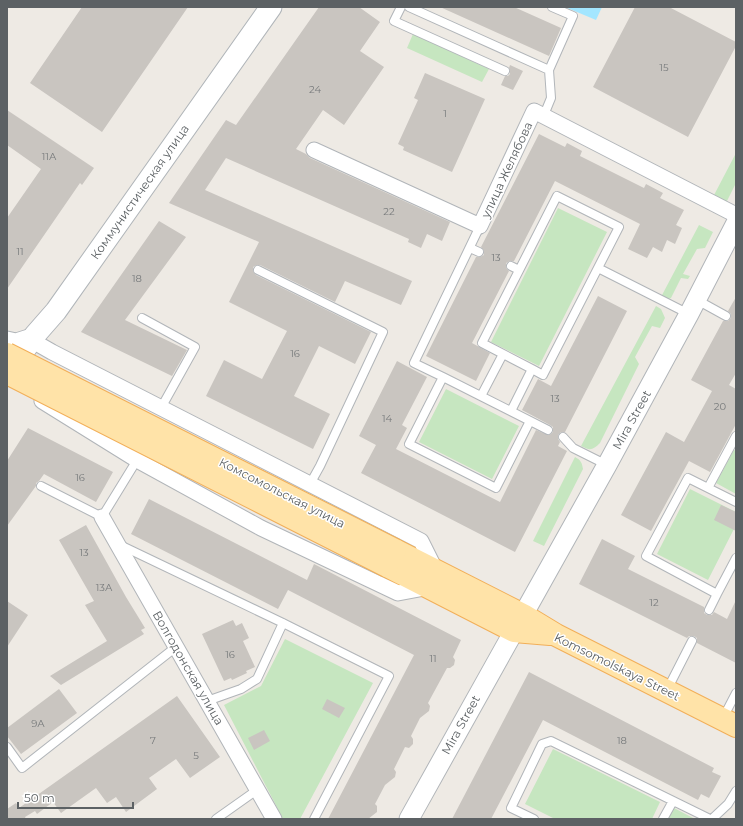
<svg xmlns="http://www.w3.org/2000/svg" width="743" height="826" font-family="Montserrat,sans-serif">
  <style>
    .green { fill: #c6e6c0 }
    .water { fill: #a3e6ff }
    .building { fill: #c9c5c0 }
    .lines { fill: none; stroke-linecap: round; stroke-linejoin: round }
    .service-casing { stroke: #b1b5b9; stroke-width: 10 }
    .minor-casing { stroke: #b1b5b9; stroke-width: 17 }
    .tertiary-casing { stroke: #b1b5b9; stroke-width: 21 }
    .secondary-casing { stroke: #b0b5b9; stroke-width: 23 }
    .primary-casing { stroke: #f2af59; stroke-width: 24 }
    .service { stroke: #fff; stroke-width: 8 }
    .minor { stroke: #fff; stroke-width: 15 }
    .tertiary { stroke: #fff; stroke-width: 19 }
    .secondary { stroke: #fff; stroke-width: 21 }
    .primary { stroke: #ffe3a8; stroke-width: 22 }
    .primary-bridge-casing { stroke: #f2af59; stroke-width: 24; stroke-linecap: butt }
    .primary-bridge { stroke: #ffe3a8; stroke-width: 22 }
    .labels { text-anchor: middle; stroke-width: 3; stroke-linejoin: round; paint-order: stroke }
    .number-label { font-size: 10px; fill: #777a7b }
    .street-label { font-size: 12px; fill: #5c6164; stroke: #fff }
  </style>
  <rect width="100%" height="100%" fill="#eeeae4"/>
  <path class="green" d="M413 34 489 69 482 82 407 48Z
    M736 153V183L727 201 722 202 713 197Z
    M558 208 607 232 539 366 491 342Z
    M699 225 713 232 705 248 697 249 683 274 690 276 688 279 681 278 671 298 666 300 661 297Z
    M656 306 661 309 665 318 660 328 652 326 635 357 639 364 600 443C593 450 590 451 581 446Z
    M446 389 519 426 492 479 419 442Z
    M734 450 736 451V494L716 483Z
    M575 457C581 460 582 463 583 469L544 546 533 541Z
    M690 489 736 512V525L708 580 657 554Z
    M285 639 373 683 300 819H283L224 705 261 686Z
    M553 749 660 802 652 819H555L525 804Z
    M674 808 695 819H668Z"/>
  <path class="water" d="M565 7H602L596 20Z"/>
  <path class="building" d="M82 7H188L102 132 30 83Z
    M319 7H359L380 22 360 51 384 67 344 125 323 110 296 149 306 154 310 158 450 222 442 241 427 234 421 248 408 242 409 239 226 158 205 190 412 281 401 305 345 281 335 302 260 265H257L253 267V271L256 275 371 332 355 364 319 346 294 396 330 414 313 449 206 396 224 360 262 379 287 331 229 302 259 242 169 203 226 120 236 125Z
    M440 7H514L561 28 549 56Z
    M635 7H669L736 42V46L688 137 593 87Z
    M510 65 523 71 513 90 501 85 505 76H508L510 74V71L509 68Z
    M425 73 485 99 452 172 403 150 404 147 398 144 418 100 414 98Z
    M7 110 94 168 82 185 80 183 7 289V218L41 169 7 145Z
    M539 134 565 147 567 143 582 151 580 156 644 188 646 184 663 193 660 198 684 210 676 225 682 228 675 244 667 240 662 252 653 247 647 258 628 249 640 224 555 181 514 261H510L506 263V267L507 269 509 271 472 343 490 353 476 381 426 356 476 257H480L484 255V251L481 247Z
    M159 221 186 237 125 320 187 350 172 376 81 332Z
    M598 296 627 311 565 432H561L558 435V439L560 442 558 446 567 451 515 552 361 473 376 445 359 436 397 361 427 377 402 425 407 428 396 449 500 502 536 430 548 435 551 434 553 432V427L550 425 522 410 538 379 551 386Z
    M736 297V373L729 385 736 389V424L710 472 689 461 651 531 621 515 666 432 684 442 712 391 691 380 723 321H728L731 318V314L728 311Z
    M28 428 113 472 96 502 44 474 39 481 36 483V486L7 526V461Z
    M149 499 307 580 314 564 461 640 453 657 455 660 454 665 450 668H447L428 703 430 706 429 711 420 718 411 736 413 739V744L409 748 405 747 394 769 396 772 395 777 385 785 375 804 377 806V812L368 819H328L414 655 288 590 278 609 131 534Z
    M721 505 736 512V531L714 520Z
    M86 525 126 597 145 628 141 630 144 634 61 685 50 676 107 641 85 605 94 601 59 540Z
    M602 539 635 556 628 569 704 607V613L707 615H712L714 612 727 619 736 600V663L697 643V638L694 636H689L687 638 579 584Z
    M7 601 28 615 7 647Z
    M233 620 236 626 242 623 249 638 243 641 255 667 246 671 247 673 232 680 231 678 224 681 202 634Z
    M529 672 714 768 712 772 721 776 709 798 701 794 698 800 543 720 491 819H452Z
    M59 689 77 713 21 754 7 736V728Z
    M177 696 220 757 190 778 176 759 149 778 157 789 126 812 116 797 107 803 96 788 61 813 53 802 37 814 35 811 25 817 26 819H7L8 815 7 809 16 803 19 808Z
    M327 699 345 708 339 718 322 709Z
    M264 730 270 741 254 750 248 738Z"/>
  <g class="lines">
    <g class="service-casing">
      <path id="service" d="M401 7 394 21 505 71
        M409 7 549 70 551 98 544 115
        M549 70 573 16 552 7
        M470 248 479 252
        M511 266 519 270
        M598 268 689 314
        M258 270 383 332 320 466 310 484
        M697 300 726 316
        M142 318 195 347 161 408
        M443 377 414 363 480 226
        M481 396 503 354
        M511 411 532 369 543 375 619 227 557 196 482 343 532 369
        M530 421 496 488 409 444 443 377 548 430
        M736 436 708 488 688 478 646 556 717 594 736 558
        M563 437 573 448 607 465
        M41 486 102 517 137 460
        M708 488 736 502
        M120 545 283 623 389 676 314 819
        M709 610 717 594
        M667 690 692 641
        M207 701 241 689 257 679 283 623
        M723 718 736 693
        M7 747 22 768 176 647
        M216 819 257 790
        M534 819 511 808 542 744 551 741 710 819
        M663 819 673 801
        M712 819 728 804 736 791"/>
    </g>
    <g class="minor-casing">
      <path id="minor" d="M314 150 480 226 534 111 736 215
        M7 339 16 341 35 335
        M31 340 52 352 421 541 436 571
        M42 401 137 460 261 528 398 593 430 587
        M102 517 274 819"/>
    </g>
    <g class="tertiary-casing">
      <path id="tertiary" d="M523 615 607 465 689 314 736 223
        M409 819 514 631"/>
    </g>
    <g class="secondary-casing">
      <path id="secondary" d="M8 374 35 335 56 311 271 7"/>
    </g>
    <g class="primary-casing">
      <path id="primary" d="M395 550 523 615 556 635 736 726
        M387 566 514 631 550 634"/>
    </g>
    <use href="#service" class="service"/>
    <use href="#minor" class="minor"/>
    <use href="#tertiary" class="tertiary"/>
    <use href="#secondary" class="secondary"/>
    <use href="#primary" class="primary"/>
    <g class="primary-bridge-casing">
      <path id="primary-bridge" d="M7 354 395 550
        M7 373 387 566"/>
    </g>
    <use href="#primary-bridge" class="primary-bridge"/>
  </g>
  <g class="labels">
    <g class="number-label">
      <text x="664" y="71">15</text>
      <text x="315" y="93">24</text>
      <text x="445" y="117">1</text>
      <text x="49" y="160">11А</text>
      <text x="389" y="215">22</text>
      <text x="20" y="255">11</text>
      <text x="496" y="261">13</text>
      <text x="137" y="282">18</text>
      <text x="295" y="357">16</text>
      <text x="555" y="402">13</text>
      <text x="720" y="410">20</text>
      <text x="387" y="422">14</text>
      <text x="80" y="481">16</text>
      <text x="84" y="556">13</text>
      <text x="104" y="591">13А</text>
      <text x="654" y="606">12</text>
      <text x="230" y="658">16</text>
      <text x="433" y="662">11</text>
      <text x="38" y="727">9А</text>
      <text x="153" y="744">7</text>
      <text x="622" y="744">18</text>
      <text x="196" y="759">5</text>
    </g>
    <g class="street-label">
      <text transform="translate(507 170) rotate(-65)" y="4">улица Желябова</text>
      <text transform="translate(140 192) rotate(-55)" y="4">Коммунистическая улица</text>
      <text transform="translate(632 420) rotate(-61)" y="4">Mira Street</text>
      <text transform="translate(282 493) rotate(27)" y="4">Комсомольская улица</text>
      <text transform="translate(617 667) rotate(26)" y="4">Komsomolskaya Street</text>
      <text transform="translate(188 668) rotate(60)" y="4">Волгодонская улица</text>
      <text transform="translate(461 725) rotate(-61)" y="4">Mira Street</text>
    </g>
  </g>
  <rect width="743" height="826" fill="none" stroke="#5c6164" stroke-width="16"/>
  <path d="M18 802v6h115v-6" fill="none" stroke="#5c6164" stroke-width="2"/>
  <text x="24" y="802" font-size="12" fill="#5c6164" stroke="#ffffff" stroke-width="3" paint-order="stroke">50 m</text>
</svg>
